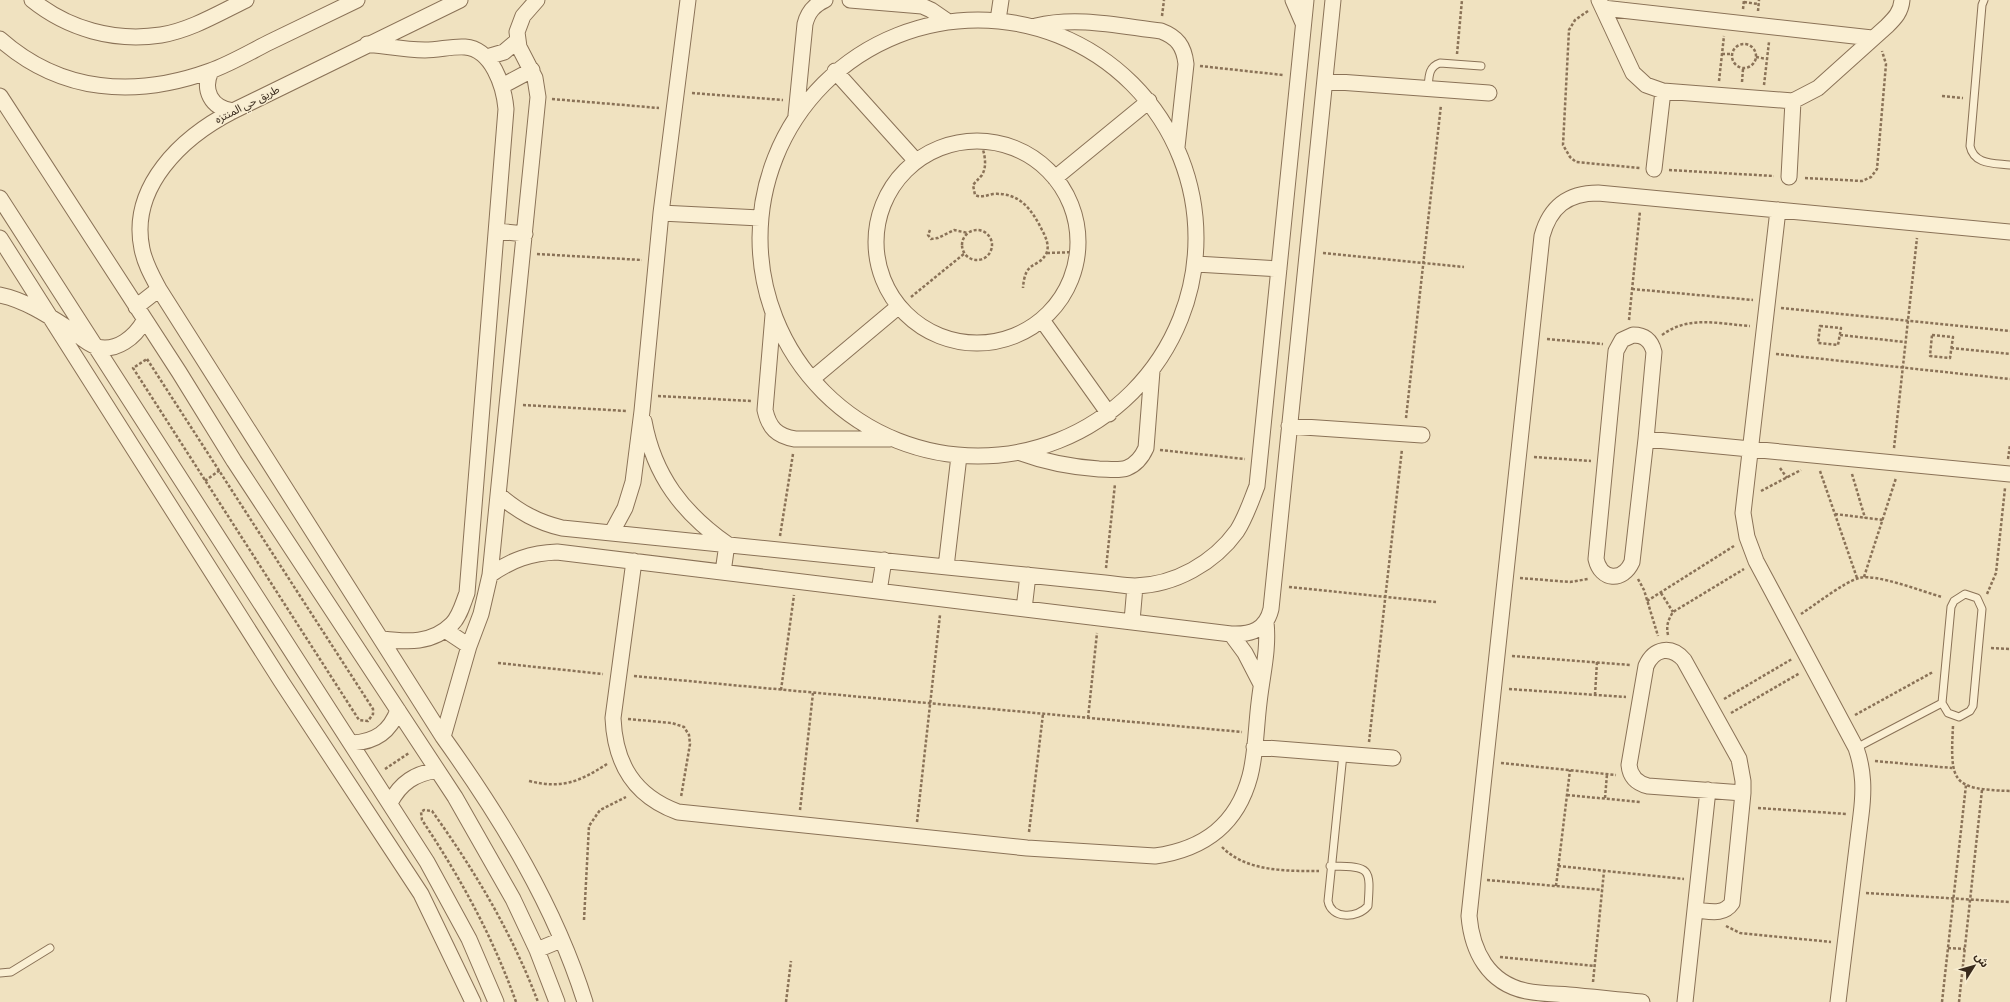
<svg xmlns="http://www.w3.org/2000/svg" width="2010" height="1002" font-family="Bitter,'Noto Sans Arabic',serif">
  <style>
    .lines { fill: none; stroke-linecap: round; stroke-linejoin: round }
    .lane-casing { stroke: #8a7257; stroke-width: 9 }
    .street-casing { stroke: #8a7257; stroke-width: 17 }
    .path { stroke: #8a7257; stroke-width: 2.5; stroke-dasharray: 3 2; stroke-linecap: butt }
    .lane { stroke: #faefd3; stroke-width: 7 }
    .street { stroke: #faefd3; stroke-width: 15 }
    .labels { text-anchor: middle; stroke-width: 3; stroke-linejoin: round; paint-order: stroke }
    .street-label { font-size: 11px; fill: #392a1c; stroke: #f7ecd0 }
  </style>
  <rect width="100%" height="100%" fill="#f0e2c0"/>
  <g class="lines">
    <g class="lane-casing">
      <path id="lane" d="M1984 0 1982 5 1970 146C1974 165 1994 163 2010 165
        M1428 89C1429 77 1428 67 1440 63L1481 66
        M1965 594 1977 598 1982 609 1973 706 1970 711 1959 717 1948 713 1942 703 1951 607 1954 601Z
        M1856 748 1942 703
        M1330 866C1370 867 1371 866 1368 906 1357 919 1331 919 1328 901L1343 754
        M0 973 11 972 50 948"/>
    </g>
    <g class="street-casing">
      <path id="street" d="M32 0C68 29 114 42 161 35 191 30 219 13 246 0
        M460 0 233 111C182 137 129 187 142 249 145 264 152 276 159 289L443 737C501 818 555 906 585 1002
        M850 0 922 6 931 10 947 21
        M1293 0 1303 23
        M1599 0 1633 73 1646 85 1663 91 1793 101 1818 88 1887 26C1895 18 1901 12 1902 0
        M1603 8 1872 38
        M760 238a218 218 0 1 1 436 0a218 218 0 1 1-436 0Z
        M998 20 1001 0
        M1036 26C1077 16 1119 26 1161 31 1177 37 1184 46 1186 64L1177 147
        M0 39C61 93 135 98 210 71 230 64 250 52 270 42 299 28 328 14 357 0
        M367 44C386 46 406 50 425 50 439 50 452 46 465 47 492 49 504 86 506 109L467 593C463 603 460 616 452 624 432 644 407 642 382 639
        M487 57 504 52 518 40
        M211 71C202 90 211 108 233 111
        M835 71 916 161
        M1325 81 1489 93
        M502 86 532 70
        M0 96 179 372 234 461 455 797 513 899 537 950 557 1002
        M796 115 805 24C808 12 814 5 825 0
        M876 242a101 101 0 1 1 202 0a101 101 0 1 1-202 0Z
        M1654 169 1663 91
        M1789 177 1793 101
        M1055 178 1149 101
        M0 198 427 862 469 939 496 1002
        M1778 210 1743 513 1747 537 1756 561 1856 748C1864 771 1864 791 1861 815L1838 1002
        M661 213 760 218
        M497 231 525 234
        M0 238 281 681 421 894 473 1002
        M1196 264 1279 269
        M0 295C26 300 52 318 74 332 80 337 89 345 97 347 117 352 135 337 144 321
        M136 307 159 289
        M773 315 765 410C769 428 777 436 795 439H890
        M1042 320 1109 414
        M1633 335C1644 335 1651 340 1654 352L1646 439 1632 562C1623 582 1601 581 1596 559L1616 351 1622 340Z
        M812 379 899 306
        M644 421C654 476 683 513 727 544L723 572
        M1289 426 1422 435
        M1646 439 2010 474
        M1021 453C1048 463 1070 467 1099 469 1108 469 1119 471 1127 468 1137 464 1142 457 1146 448L1152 371
        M499 495C519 512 537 522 562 528L1105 583C1115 584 1125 586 1135 586 1175 585 1214 563 1237 531 1246 517 1251 501 1257 486L1306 0
        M612 532 625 508 633 482 642 411 661 213 688 0
        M634 561 613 718C615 764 634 796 678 812L1027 848 1155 856C1204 849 1237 825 1250 776 1256 753 1256 727 1259 703 1262 675 1269 650 1266 622
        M946 567 959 456
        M490 575C511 560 531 553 557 552L1231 634C1251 635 1266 630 1271 609L1333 0
        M879 591 884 560
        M1024 609 1028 575
        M1132 621 1135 586
        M445 630 469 646
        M1231 634 1245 653 1261 684
        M443 737 469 646 481 614 490 575 538 97 535 78 519 47 517 32 523 16 537 0
        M352 743C375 742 390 732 398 710
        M1254 747 1393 758
        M390 803C401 782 415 774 437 770
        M1695 910C1709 911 1723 916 1732 903L1743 793 1648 786C1636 783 1630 776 1629 765L1646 666C1654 648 1671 645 1684 660L1739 759 1743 781V793
        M537 950 561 940
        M1642 1002C1618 1000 1593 997 1569 995 1555 994 1540 994 1526 991 1488 983 1472 951 1469 916L1542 236C1550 207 1567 193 1598 193L2010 232
        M1685 1002 1708 790"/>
    </g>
    <path class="path" d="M1744 2 1758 4
      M1743 9 1744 0
      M1588 11 1575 20 1569 30 1563 145 1570 157 1576 162 1640 168
      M1758 11 1759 0
      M1162 16 1164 0
      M1732 56a12 12 0 1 1 24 0a12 12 0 1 1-24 0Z
      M1457 54 1462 0
      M1722 54H1731
      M1756 57 1767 59
      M1200 66 1283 75
      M1719 81 1724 36
      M1742 82 1743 69
      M1764 85 1769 42
      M692 93 783 100
      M1942 96 1963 98
      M552 99 659 108
      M980 141C984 151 988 165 982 175 979 179 976 181 973 185L975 195C982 198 987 195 993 194 1020 192 1032 210 1042 230 1046 237 1050 247 1046 254 1038 269 1025 259 1023 288
      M1669 170 1774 176
      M1805 178 1862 181 1871 177 1877 169 1886 64 1882 51
      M930 230 928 235 931 239 938 238 954 230 968 233
      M962 245a15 15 0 1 1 30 0a15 15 0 1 1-30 0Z
      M1047 253 1077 252
      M1323 253 1464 267
      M537 254 642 260
      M1632 289 1753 300
      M911 297 965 253
      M1781 308 2010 331
      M1629 320 1640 211
      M1820 326 1841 328 1838 345 1818 343Z
      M1662 335C1689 315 1718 324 1750 326
      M1840 335 1905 342
      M1932 335 1953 337 1950 358 1930 356Z
      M1547 339 1603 344
      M1951 348 2010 354
      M1776 354 2010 379
      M147 359 373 709V714L368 721 359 720 133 368Z
      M658 396 751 401
      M523 405 627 411
      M1406 418 1441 105
      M1894 448 1917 238
      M1160 450 1245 459
      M1534 457 1591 461
      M2008 459 2010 445
      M1780 468 1787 478
      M1820 471 1857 578
      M1852 474 1865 518
      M205 481 220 470
      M1761 491 1801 470
      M1835 514 1883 520
      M780 536 793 454
      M1106 568 1115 484
      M1864 577 1896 478
      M1520 578 1570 582 1588 579
      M1638 579 1644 590 1658 636
      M1289 587 1436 602
      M1661 593 1673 612
      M1987 594 1996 573 2005 488
      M1647 601 1734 546
      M1801 614C1815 605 1844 582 1859 578 1875 573 1924 592 1942 597
      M1668 635C1666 626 1668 620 1673 612L1744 569
      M1991 648 2010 649
      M1512 656 1631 665
      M498 663 603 674
      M634 676 1242 732
      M1509 689 1626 697
      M781 690 794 595
      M1595 695 1597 662
      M1724 699 1792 659
      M1731 713 1800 673
      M1855 715 1933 672
      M1088 718 1097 633
      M628 719 672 723 684 727 689 735 690 744 681 797
      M1953 726C1950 783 1952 789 2010 791
      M1369 742 1402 449
      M1875 761 1952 768
      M1501 763 1616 775
      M385 769 409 753
      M529 781C562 789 579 782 607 764
      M1567 795 1640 802
      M1605 798 1607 774
      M1758 808 1847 814
      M800 810 813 693
      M917 822 940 615
      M1029 832 1043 714
      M1222 847C1246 872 1288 871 1319 871
      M1558 866 1684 879
      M1487 880 1602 890
      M1556 886 1570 770
      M1866 893 2010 902
      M584 920 589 826 600 810 626 797
      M1726 926 1740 933 1831 942
      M1948 948 1965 949
      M1500 957 1595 966
      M1593 982 1604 871
      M516 1002C493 937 460 877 422 820L421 812 424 810 432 811C475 871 512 933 538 1002
      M786 1002 791 961
      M1942 1002 1966 785
      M1959 1002 1982 790"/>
    <use href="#lane" class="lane"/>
    <use href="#street" class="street"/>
  </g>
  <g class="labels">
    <g class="street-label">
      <text transform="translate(247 104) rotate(-27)" y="4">طريق حي المنتزه</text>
    </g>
  </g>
  <g transform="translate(1974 966) rotate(53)" stroke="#f7ecd0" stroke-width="3" paint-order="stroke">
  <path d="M0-3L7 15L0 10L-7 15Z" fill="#392a1c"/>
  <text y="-6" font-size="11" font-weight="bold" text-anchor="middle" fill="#392a1c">ش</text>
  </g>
</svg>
